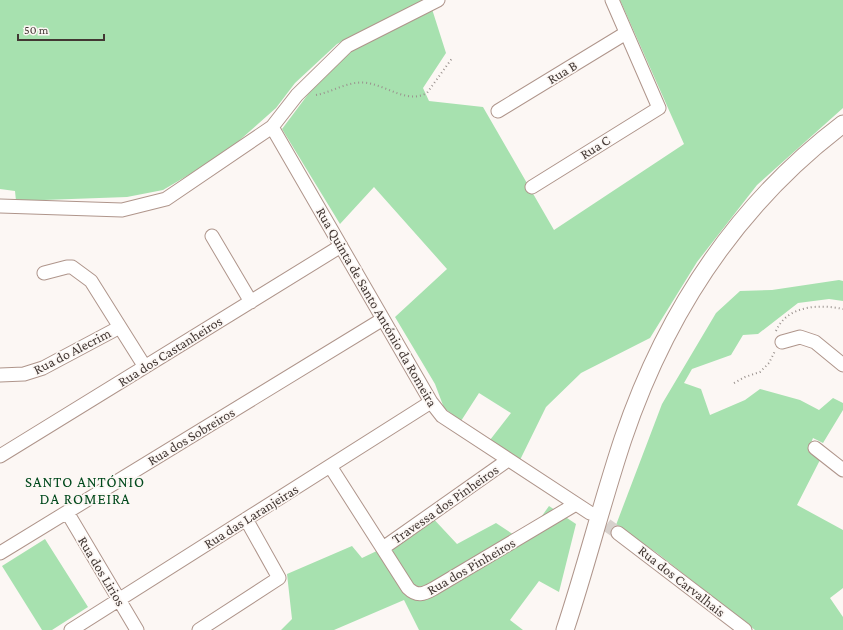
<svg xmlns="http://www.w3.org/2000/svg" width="843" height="630" font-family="'Crimson Pro',serif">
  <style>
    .green { fill: #a7e1af }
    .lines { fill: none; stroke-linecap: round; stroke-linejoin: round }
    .minor-tunnel { stroke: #d7d1cd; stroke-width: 13; stroke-dasharray: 13 6; stroke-linecap: butt }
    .minor-casing { stroke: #af958b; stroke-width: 15 }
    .major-casing { stroke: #af958b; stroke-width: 19 }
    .path { stroke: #9a928e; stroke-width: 2; stroke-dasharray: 1 3; stroke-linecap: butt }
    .minor { stroke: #fff; stroke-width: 13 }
    .major { stroke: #fff; stroke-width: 17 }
    .labels { text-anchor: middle; stroke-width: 3.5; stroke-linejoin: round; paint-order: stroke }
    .street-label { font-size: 14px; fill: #423733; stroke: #fcf7f4 }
    .neighbourhood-label { font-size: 15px; letter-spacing: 1px; fill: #00491c; stroke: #fcf7f4 }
  </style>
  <rect width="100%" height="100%" fill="#fcf7f4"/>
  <path class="green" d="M0 0H423L337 44 295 83 276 108 224 154 163 190 127 197 16 201 15 191 0 189Z
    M620 0H843V108L757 185 697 262 650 338 581 373 546 407 520 460 490 440 511 413 479 393 461 421 444 408 435 384 395 317 447 269 374 187 340 224 282 129 318 81 352 51 432 9 446 53 423 88 429 101 483 107 554 230 684 144Z
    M839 280 843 281V301L829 299 798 303 758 334 743 335 731 355 692 369 684 383 701 389 710 415 745 400 760 389 800 400 819 410 833 398 843 403V410L823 443 813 438 808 451 820 460 797 505 843 530V588L830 598 843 617V630H755L657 553 616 525 662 404 716 313 740 291 772 290Z
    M549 506 576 524 559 592 539 581 510 620 523 630H419L404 600 334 630H281L292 619 287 574 352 546 362 558 383 548 429 514 457 544 496 523 514 535 532 530Z
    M45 539 88 607 52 630H42L2 566Z"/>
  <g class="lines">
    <path class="minor-tunnel" d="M591 514 618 533"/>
    <g class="minor-casing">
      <path id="minor" d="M498 111 626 33
        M272 127 431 402 442 416 590 513
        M532 187 659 108 612 0
        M0 206 122 210 166 199 272 127 297 95 347 46 438 0
        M212 236 251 302
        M44 273 67 267H72L91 281 145 367
        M782 342 800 337 815 342 843 365
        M0 375 24 374 43 368 120 327
        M815 448 843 470
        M0 456 341 246
        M330 466 408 588C417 597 424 594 433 589L576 504
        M67 512 137 630
        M618 533 745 630
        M383 548 508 460
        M0 553 383 319
        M71 630 431 402
        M199 630 279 578 246 519"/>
    </g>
    <g class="major-casing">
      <path id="major" d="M565 630C586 567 602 502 623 439 666 312 736 205 843 124"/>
    </g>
    <path class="path" d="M316 95C333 92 349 80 367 83 388 86 407 104 427 93L453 57
      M776 331C787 305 820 304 843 309
      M734 383 745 377 760 372 769 363 775 351"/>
    <use href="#minor" class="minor"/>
    <use href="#major" class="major"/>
  </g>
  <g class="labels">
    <g class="street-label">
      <text transform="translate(562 72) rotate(-31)" y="5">Rua B</text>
      <text transform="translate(595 147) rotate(-32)" y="5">Rua C</text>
      <text transform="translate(377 307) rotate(60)" y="5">Rua Quinta de Santo António da Romeira</text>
      <text transform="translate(72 351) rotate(-27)" y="5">Rua do Alecrim</text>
      <text transform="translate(170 351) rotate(-32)" y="5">Rua dos Castanheiros</text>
      <text transform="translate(191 436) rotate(-31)" y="5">Rua dos Sobreiros</text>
      <text transform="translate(445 504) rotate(-35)" y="5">Travessa dos Pinheiros</text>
      <text transform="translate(251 516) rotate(-32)" y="5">Rua das Laranjeiras</text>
      <text transform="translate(471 566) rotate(-30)" y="5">Rua dos Pinheiros</text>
      <text transform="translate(102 571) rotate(59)" y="5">Rua dos Lirios</text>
      <text transform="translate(682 581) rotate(38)" y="5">Rua dos Carvalhais</text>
    </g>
    <g class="neighbourhood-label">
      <text x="85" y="487">SANTO ANTÓNIO<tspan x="85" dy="17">DA ROMEIRA</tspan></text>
    </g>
  </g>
  <path d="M18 34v6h86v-6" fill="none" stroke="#423733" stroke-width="2"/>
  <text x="24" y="34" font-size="12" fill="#423733" stroke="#fcf7f4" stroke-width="3" paint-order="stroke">50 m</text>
</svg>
